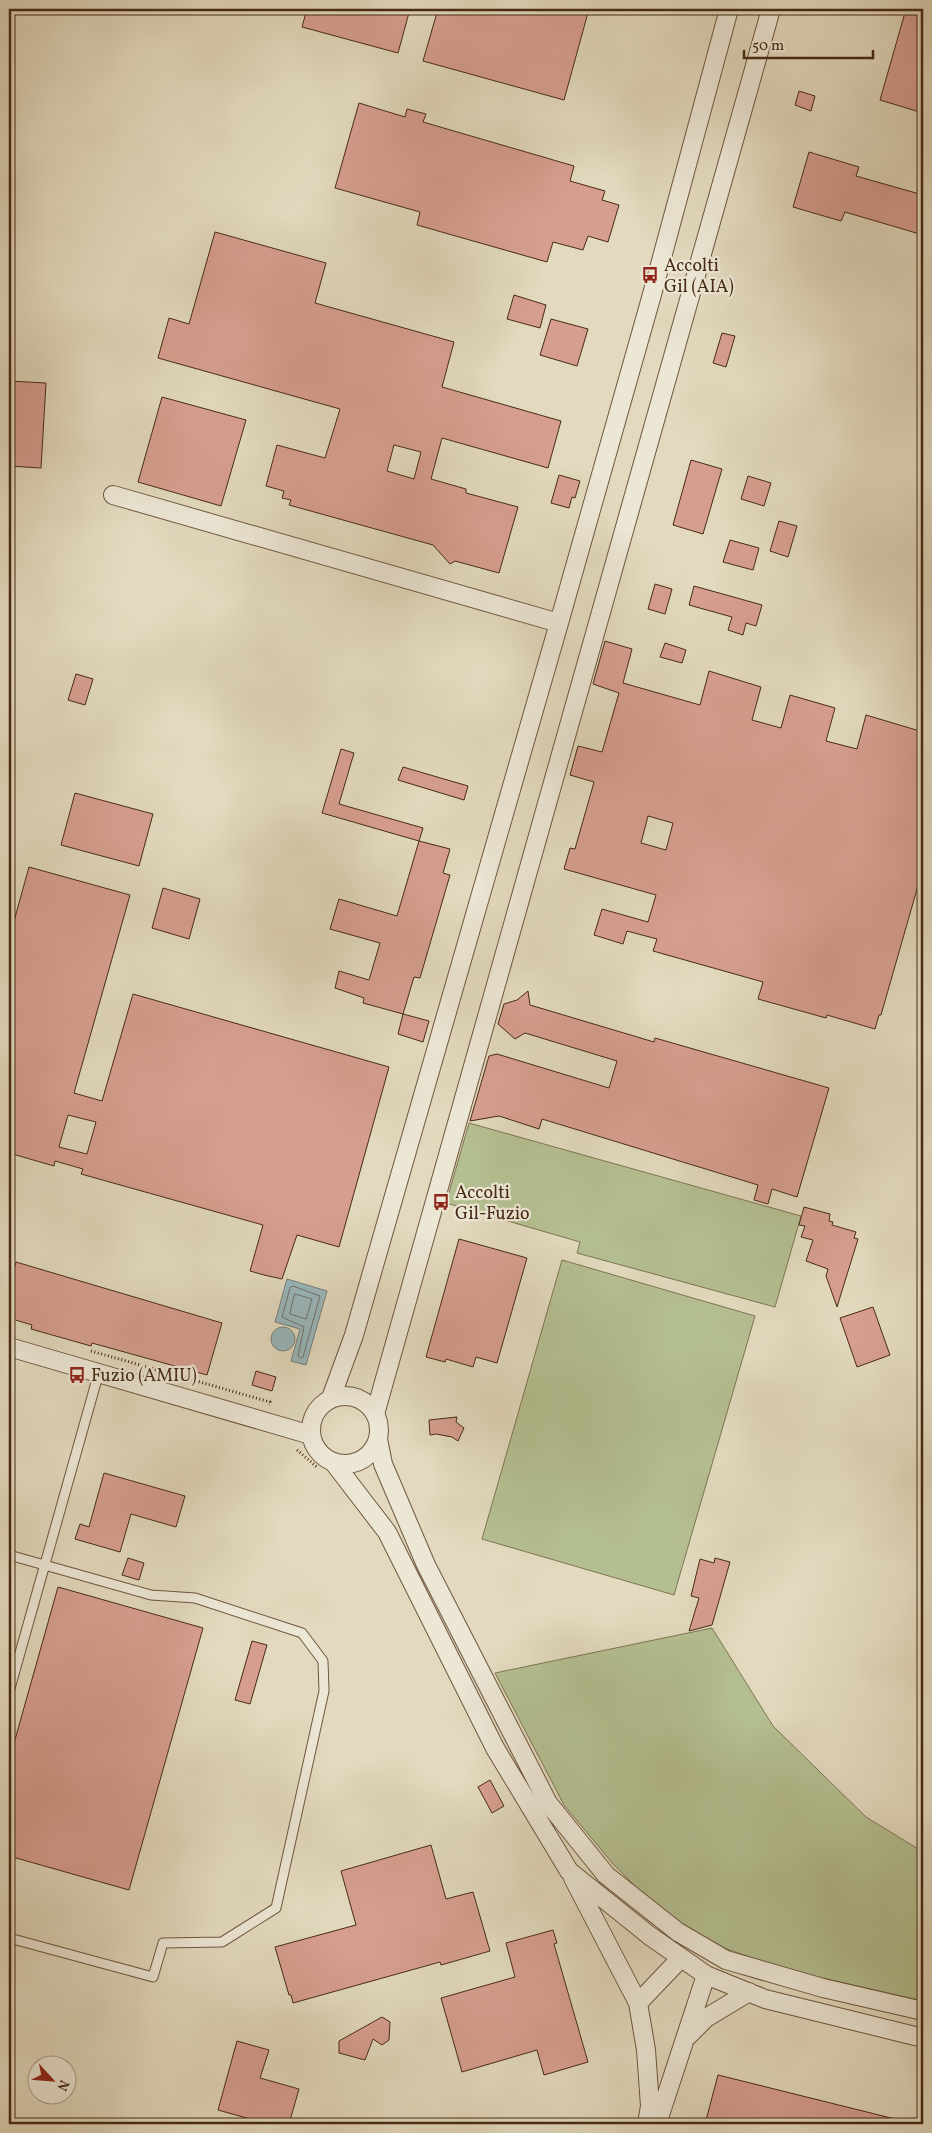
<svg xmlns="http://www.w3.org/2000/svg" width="932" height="2133" font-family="Vollkorn,serif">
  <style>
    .green { fill: #b4bf91; stroke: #7e7452 }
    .water { fill: #99b7bc; stroke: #787f79 }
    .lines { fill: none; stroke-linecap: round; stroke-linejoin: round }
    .shore { stroke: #707068; stroke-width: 1 }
    .building { fill: #d69e90; stroke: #472a14; fill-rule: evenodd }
    .service-casing { stroke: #6e563e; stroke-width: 11 }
    .minor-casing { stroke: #6e563e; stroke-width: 20 }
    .path { stroke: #472a14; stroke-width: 3; stroke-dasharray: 1 2.5; stroke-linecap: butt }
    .service { stroke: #ece6d5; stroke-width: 9 }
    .minor { stroke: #ece6d5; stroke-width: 18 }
    .labels { text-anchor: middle; stroke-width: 4.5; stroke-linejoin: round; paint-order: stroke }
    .poi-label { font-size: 18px; fill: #472a14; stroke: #ece6d5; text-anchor: start }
  </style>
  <rect width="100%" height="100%" fill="#e2d9be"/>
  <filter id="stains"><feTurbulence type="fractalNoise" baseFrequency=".004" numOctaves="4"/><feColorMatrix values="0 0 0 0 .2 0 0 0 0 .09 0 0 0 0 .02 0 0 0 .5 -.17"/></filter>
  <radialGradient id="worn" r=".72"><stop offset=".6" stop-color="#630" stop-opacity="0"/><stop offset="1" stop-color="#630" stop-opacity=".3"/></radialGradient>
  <path class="green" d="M469 1123 801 1216 775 1307 577 1253 580 1242 446 1203Z
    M562 1260 755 1316 674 1595 482 1539Z
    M712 1628 773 1726 866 1817 923 1852V2001L788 1970 724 1948 691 1932 644 1895 613 1864 564 1805 495 1673Z"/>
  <path class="water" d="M287 1279 327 1291 306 1365 291 1361 300 1329 275 1322Z
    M271 1339a12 12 0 1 1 24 0a12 12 0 1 1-24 0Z"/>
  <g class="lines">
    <path class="shore" d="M293 1286 320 1296 303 1357 301 1358 298 1356 304 1327 282 1317 290 1288Z
      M295 1294 312 1299 306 1319 290 1314Z"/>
  </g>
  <path class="building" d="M307 9H410L398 53 302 27Z
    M438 9H589L564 100 423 61Z
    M906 9H923V113L880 100Z
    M799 91 815 96 811 111 795 105Z
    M359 103 405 117 407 109 426 114 423 122 574 166 570 181 605 191 602 200 619 205 608 242 588 236 583 250 553 242 547 262 417 225 420 212 335 188Z
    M809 152 859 167 856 176 923 195V235L845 212 841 221 793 207Z
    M215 232 326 263 315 303 454 342 442 387 561 421 548 468 442 438 431 479 466 489V493L518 507 499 573 455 561 450 564 433 545 289 505 291 500 282 498 284 491 266 486 277 445 325 458 340 409 158 358 169 318 189 324ZM394 445 421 452 414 479 387 471Z
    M514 295 546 305 540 328 507 319Z
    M551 319 588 329 577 366 540 355Z
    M722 333 735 336 726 367 713 363Z
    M9 381 46 383 41 468 9 466Z
    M162 397 246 420 221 506 138 482Z
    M691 460 722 469 703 534 673 525Z
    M559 475 580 481 575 498 572 497 569 508 551 503Z
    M748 476 771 483 764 506 741 499Z
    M779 521 797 526 788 557 770 551Z
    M730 540 759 548 753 570 723 562Z
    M655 584 672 589 665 614 648 609Z
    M694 586 762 605 756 626 746 623 743 635 728 630 732 617 689 605Z
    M605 641 632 649 623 683 700 705 709 671 761 687 752 720 781 728 790 695 835 708 826 741 857 749 866 715 923 732V868L881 1015H879L875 1029 827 1015 826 1018 758 999 763 982 653 951 657 939 627 931 623 944 594 935 602 909 648 922 656 895 564 869 570 848 575 849 594 782 570 775 578 746 602 752 619 693 593 684ZM648 816 673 823 666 850 641 843Z
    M665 643 686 650 682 663 660 657Z
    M76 674 93 679 85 705 68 700Z
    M341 749 354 753 339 804 423 828 419 841 322 813Z
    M403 767 468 786 464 800 398 780Z
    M75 793 153 814 139 866 61 845Z
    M419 841 450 849 443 873 450 875 420 978 414 977 403 1014 363 1003 364 998 335 988 339 971 369 980 380 943 330 929 339 899 397 916Z
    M29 867 130 895 74 1093 102 1101 133 994 389 1067 339 1247 297 1235 282 1279 264 1275 250 1271 263 1225 81 1174 83 1169 55 1161 54 1166 9 1153V939ZM68 1115 96 1122 87 1154 59 1147Z
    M163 888 200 899 189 939 152 928Z
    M528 991 530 1005 654 1042 655 1038 829 1088 797 1197 772 1189 768 1204 754 1200 758 1185 542 1119 539 1129 499 1116 470 1121 489 1056 497 1054 609 1088 617 1061 525 1033 515 1039 498 1024 504 1004 517 1000Z
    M403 1014 429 1021 423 1042 398 1034Z
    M804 1207 830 1214 829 1221 833 1222 832 1225 856 1232 854 1238 858 1239 837 1307 826 1276 828 1269 806 1261 813 1240 801 1237 805 1226 799 1225Z
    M459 1239 527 1258 497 1363 476 1357 473 1367 446 1359 445 1362 426 1357Z
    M16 1262 222 1323 207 1375 92 1343 91 1346 31 1329 32 1325 9 1318V1288Z
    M873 1307 890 1355 857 1367 840 1318Z
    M256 1371 276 1377 272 1391 252 1385Z
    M457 1417 456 1422 464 1428 458 1441 452 1437 436 1434 430 1435 429 1420Z
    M104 1473 185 1496 176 1527 131 1514 120 1552 75 1539 80 1524 89 1527Z
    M128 1558 144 1563 139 1580 122 1575Z
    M715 1558 730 1562 712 1625 689 1631 699 1598 691 1596 700 1559 714 1563Z
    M58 1587 203 1628 129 1890 9 1856V1761Z
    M252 1641 267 1645 250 1704 235 1700Z
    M490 1780 504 1806 492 1813 478 1787Z
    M431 1845 446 1899 473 1892 490 1951 441 1965 440 1962 293 2003 291 1995H289L275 1947 356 1925 341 1871Z
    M553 1930 557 1943 554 1944 588 2062 544 2075 537 2050 462 2072 441 1998 515 1977 506 1943Z
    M382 2017 390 2022 389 2040 382 2045 373 2039 365 2060 339 2053V2041Z
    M237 2041 269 2050 260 2078 299 2089 289 2124H268L218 2110Z
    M718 2075 895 2119V2124H705Z"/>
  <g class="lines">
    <g class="service-casing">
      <path id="service" d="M9 1555 151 1595 195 1598 302 1633 323 1661 324 1691 276 1908 222 1942 163 1943 153 1977 9 1938
        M9 1692 99 1372"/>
    </g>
    <g class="minor-casing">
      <path id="minor" d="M113 495 559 623
        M9 1347 311 1435
        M311 1430a34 34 0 1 1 68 0a34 34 0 1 1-68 0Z
        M331 1398 354 1335 559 623 651 298 729 9
        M375 1414 771 9
        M378 1439 383 1464 426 1565 548 1803 606 1875 678 1932 726 1960 823 1988 923 2011
        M334 1463 387 1532 495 1748 569 1871 650 1936 706 1975 765 1999 923 2038
        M573 1878 638 2003 646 2050 650 2106 647 2124
        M638 2003 680 1959
        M688 2036 706 2018 749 1992
        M657 2124 706 1975"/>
    </g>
    <path class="path" d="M91 1351 270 1402 269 1405
      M297 1450 317 1467"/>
    <use href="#service" class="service"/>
    <use href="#minor" class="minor"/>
  </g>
  <defs>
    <g id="bus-bare" transform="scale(1.35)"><path d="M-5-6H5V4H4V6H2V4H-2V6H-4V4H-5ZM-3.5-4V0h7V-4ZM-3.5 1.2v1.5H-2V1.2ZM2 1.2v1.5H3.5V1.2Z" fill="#8f2418" stroke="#ece6d5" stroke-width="2.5" paint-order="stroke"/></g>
  </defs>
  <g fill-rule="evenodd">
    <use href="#bus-bare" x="650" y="275"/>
    <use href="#bus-bare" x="441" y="1202"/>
    <use href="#bus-bare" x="77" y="1375"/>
  </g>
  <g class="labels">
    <g class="poi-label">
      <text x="664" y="271">Accolti<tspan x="664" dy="21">Gil (AIA)</tspan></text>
      <text x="455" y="1198">Accolti<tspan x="455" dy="21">Gil-Fuzio</tspan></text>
      <text x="91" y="1381">Fuzio (AMIU)</text>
    </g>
  </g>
  <rect width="932" height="2133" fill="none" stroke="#e2d9be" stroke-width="30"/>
  <rect x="10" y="10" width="912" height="2113" fill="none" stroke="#472a14" stroke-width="2.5"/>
  <rect x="15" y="15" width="902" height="2103" fill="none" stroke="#472a14"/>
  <g transform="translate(52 2080) rotate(116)"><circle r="24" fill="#ece6d5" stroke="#aa9b88"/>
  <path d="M0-4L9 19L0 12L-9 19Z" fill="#8f2418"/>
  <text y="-8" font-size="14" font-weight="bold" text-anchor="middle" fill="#472a14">N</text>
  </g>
  <path d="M744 50v8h129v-8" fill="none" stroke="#472a14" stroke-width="2.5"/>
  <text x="752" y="50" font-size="15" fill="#472a14" stroke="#ece6d5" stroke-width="4" paint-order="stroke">50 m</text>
  <rect width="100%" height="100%" filter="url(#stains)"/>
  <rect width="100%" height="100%" fill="url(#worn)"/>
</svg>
